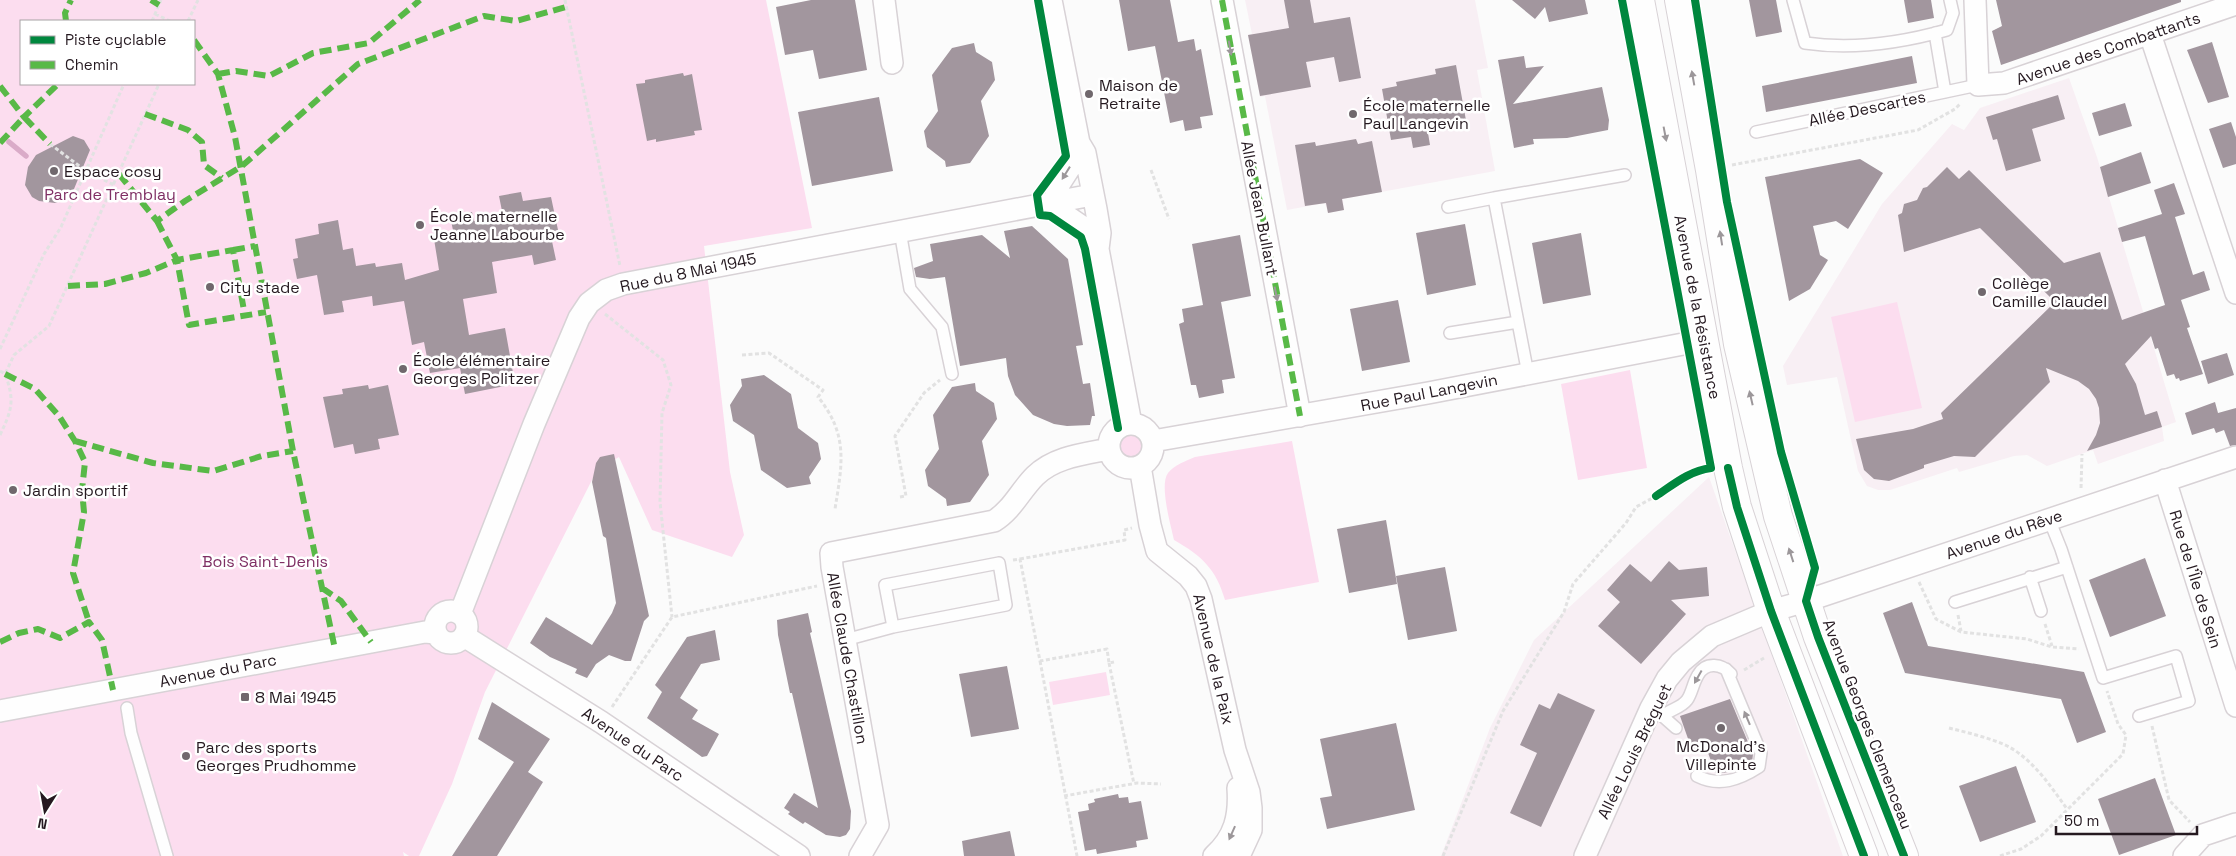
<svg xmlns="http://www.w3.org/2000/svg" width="2236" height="856" font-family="'Space Grotesk',sans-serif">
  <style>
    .built { fill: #f8eff4 }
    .green { fill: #fcddef; fill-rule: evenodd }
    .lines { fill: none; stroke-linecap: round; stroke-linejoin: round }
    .stream { stroke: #daabc8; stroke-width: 5.5 }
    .building { fill: #a2969e }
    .lane-casing { stroke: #d8d2d6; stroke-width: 14 }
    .street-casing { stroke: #d8d2d6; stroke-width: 24 }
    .secondary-casing { stroke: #d8d2d6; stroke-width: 30 }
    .path { stroke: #e2e2e2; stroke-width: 3; stroke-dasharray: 4 2.5; stroke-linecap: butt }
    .lane { stroke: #fefefe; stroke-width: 11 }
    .street { stroke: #fefefe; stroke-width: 21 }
    .secondary { stroke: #fefefe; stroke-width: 28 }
    .quiet { stroke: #58b947; stroke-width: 6; stroke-dasharray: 12 6; stroke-linecap: butt }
    .cycleway-casing { stroke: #fff; stroke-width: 11 }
    .cycleway { stroke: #00873e; stroke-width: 8 }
    .oneway { fill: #9c979a }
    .poi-dot { fill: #70686d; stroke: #fff; stroke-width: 2 }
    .labels { text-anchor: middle; stroke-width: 5; stroke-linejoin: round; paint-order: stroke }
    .street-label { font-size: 16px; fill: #251920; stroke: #fff }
    .poi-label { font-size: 16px; fill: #251920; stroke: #fff; text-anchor: start }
    .park-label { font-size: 16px; fill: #7f2f64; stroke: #fff }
  </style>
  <rect width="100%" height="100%" fill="#fbfbfb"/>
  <path class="built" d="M1245 0H1475L1488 68 1477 70 1495 171 1343 199 1344 210 1328 213 1325 203 1287 210 1265 96 1260 97 1248 35 1252 34Z
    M2069 78 2097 157 2176 422 2162 427 2164 441 2098 464 2093 450 2047 466 2027 455 2014 456 1959 472 1957 468 1890 490H1878L1867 486 1858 471 1837 377 1787 385 1783 366 1882 204 1952 124 1964 130 1980 108Z
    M1709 477 1843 856H1441L1490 728 1534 640Z"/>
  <path class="green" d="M0 0H766L812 228 704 246 730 472 744 535 732 557 652 530 619 457 597 470 485 692 452 784 419 856H409L403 852 404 856H0ZM21 21H194V84H21Z
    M1897 302 1922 408 1855 422 1831 317Z
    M1630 370 1647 468 1578 480 1561 384Z
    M1119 446a12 12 0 1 1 24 0a12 12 0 1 1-24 0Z
    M1292 441 1319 582 1225 600C1216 569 1202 556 1174 540 1171 526 1159 485 1168 473 1174 465 1186 461 1195 457Z
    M1106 672 1110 695 1053 705 1049 682Z"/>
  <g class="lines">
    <path class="stream" d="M9 142 26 156"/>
  </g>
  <path class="building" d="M811 0H855L867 70 819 79 813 50 785 55 776 7Z
    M1119 0H1170L1178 42 1194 39 1196 51 1201 49 1213 115 1200 117 1202 128 1185 131 1183 120 1170 123 1155 46 1128 51Z
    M1284 0H1310L1314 23 1350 17 1361 78 1339 82 1334 57 1306 62 1311 87 1260 96 1248 35 1289 28Z
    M1512 0H1585L1588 14 1549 22 1545 7 1535 19Z
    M1749 0H1776L1782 32 1756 37Z
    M1904 0H1931L1934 18 1908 23Z
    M1996 0H2181V2L2001 65 1992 31 2002 26Z
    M2212 42 2229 97 2208 103 2187 50Z
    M974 43 976 52 992 62 995 80 981 101 989 136 970 163 946 167 945 161 927 147 924 131 938 111 932 75 952 48Z
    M1524 56 1526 68 1544 66 1513 104 1602 87 1609 120 1608 130 1567 138 1533 139 1534 144 1514 148 1498 60Z
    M1912 56 1917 83 1766 112 1762 86Z
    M1456 65 1467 126 1428 133 1430 145 1413 148 1411 137 1391 140 1382 89 1397 86 1396 82 1436 74 1435 69Z
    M683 73 684 76 692 74 702 130 694 131 695 135 656 142V139L647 141 636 84 645 83V80Z
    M2058 95 2065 119 2032 129 2041 161 2006 171 1997 139 1993 140 1986 117Z
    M879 97 893 171 812 186 798 112Z
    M2125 103 2132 126 2099 136 2092 113Z
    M2231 122 2236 137V164L2223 168 2209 129Z
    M73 136 84 140 90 150 74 189 64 200 55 203 39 201 32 197 25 185 28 167 36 155Z
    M1356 139 1358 144 1372 141 1382 192 1342 199 1344 210 1328 213 1326 203 1305 206 1295 145 1315 142 1316 146Z
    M2141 152 2151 183 2108 197 2100 167Z
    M1860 159 1883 173 1848 229 1836 221 1813 226 1820 255 1828 260 1810 289 1789 301 1765 177Z
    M1947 167 1959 179 1969 170 2064 263 2100 252 2122 320 2165 305 2145 236 2122 242 2118 228 2162 214 2154 190 2174 183 2185 214 2175 217 2193 275 2204 271 2210 290 2181 300 2190 327 2187 328 2203 374 2180 381 2179 378 2176 379 2174 374 2167 376 2158 348 2155 349 2151 336 2125 364 2136 384 2145 415 2157 411 2162 427 2087 451 2096 435 2100 423 2099 408 2096 399 2089 389 2078 381 2046 368 2050 382 1975 457 1954 456 1924 465V468L1889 481 1874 479 1864 470 1856 439 1913 429 1943 419 1941 413 2055 302 1980 228 1904 252 1898 215 1902 213 1904 204 1917 200 1923 188 1927 187Z
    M521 192 523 201 551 197 558 230 550 232 556 260 534 265 532 255 492 262 497 293 463 299 469 335 505 328 515 384 465 394 460 368 430 373 424 342 412 345 404 301 373 306 372 296 342 301 344 312 324 315 317 275 297 279 293 259 298 258 295 239 319 234 318 224 338 220 343 250 353 248 356 266 375 263 376 267 402 263 405 280 439 270 434 239 454 235 450 216 472 212 474 221 503 216 499 196Z
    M1465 224 1476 285 1427 295 1416 233Z
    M1032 226 1068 259 1083 345 1076 346 1083 384 1090 383 1095 416H1092L1090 425 1067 426 1054 424 1033 415 1015 395 1008 376 1006 358 960 366 945 277 930 279 916 277 914 268 933 261 930 244 982 235 1010 258 1004 231Z
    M1581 233 1591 295 1543 304 1532 243Z
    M1240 235 1251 296 1221 302 1235 378 1222 380 1224 393 1199 398 1196 385H1191L1179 324 1184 322 1182 309 1203 305 1192 244Z
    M1398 300 1410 362 1362 371 1350 309Z
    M2227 353 2234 375 2208 384 2201 361Z
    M764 375 791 394 798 428 818 443 821 459 809 477 811 484 787 488 761 470 754 435 733 421 730 405 742 386 741 379Z
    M975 383 976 391 994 403 997 419 982 441 989 475 970 502 947 506 946 499 928 486 925 470 939 449 933 415 952 387Z
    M368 385 369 389 388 385 399 435 378 439 380 449 355 454 353 444 334 448 323 397 343 394 342 389Z
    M2215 402 2218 413 2236 408V445L2230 446 2224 430 2216 433 2214 428 2192 435 2185 413Z
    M614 454 649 616 644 621 631 661H625L609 655 596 664 587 678 575 673 577 669 550 657 530 643 546 617 592 645 612 613 616 603 606 538 603 536 592 482 596 463 600 457Z
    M1386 520 1397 584 1349 593 1337 529Z
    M2145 558 2166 616 2110 637 2089 580Z
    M1669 561 1679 570 1707 567 1709 596 1671 600 1686 614 1641 664 1598 626 1620 602 1607 590 1630 564 1651 582Z
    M1445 567 1457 631 1408 640 1396 576Z
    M1912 602 1928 646 2084 672 2106 732 2077 743 2061 699 1905 673 1883 613Z
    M808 613 812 632 810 633 851 811 850 829 846 835 840 837 826 835 805 822 803 824 788 814 790 812 784 808 794 793 818 808 792 693H790L778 635 777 620Z
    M715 630 720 660 701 664 680 698 698 710 692 719 719 734 707 756 702 757 647 718 662 692 655 685 687 637Z
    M1007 666 1019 729 971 737 959 674Z
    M1558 693 1595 710 1541 827 1510 813 1537 753 1520 745 1539 704 1550 709Z
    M1730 699 1753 754 1752 762 1734 771 1716 774 1705 745 1692 750 1680 716Z
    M492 702 550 739 528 772 543 782 497 856H452L514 762 478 739Z
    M1396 723 1415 810 1327 829 1320 798 1332 796 1320 739Z
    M2016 766 2036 822 1980 842 1959 786Z
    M2155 778 2176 835 2119 855 2098 799Z
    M1118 794 1119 798 1128 797 1129 803 1141 801 1148 839 1136 841 1137 847 1097 854 1096 849 1085 851 1078 812 1089 810 1088 804 1095 802 1094 799Z
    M1010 831 1015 856H964L962 841Z"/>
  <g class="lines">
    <g class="lane-casing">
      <path id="lane" d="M1793 0 1805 43C1853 50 1901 43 1947 30L1953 13 1950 0
        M1935 33 1945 92
        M1756 132 1978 85
        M1448 207 1494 198
        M900 231 910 289 942 327 952 374
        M1450 333 1518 322
        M1528 374 1494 198 1625 175
        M2049 519 2061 549 2103 678 2176 656 2189 701 2139 716
        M2030 577 2041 611
        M1955 602 2067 567
        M845 640 893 627 1006 605 999 563 885 585 893 627
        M127 708 131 733 167 856
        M1659 713 1676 728
        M1664 715C1671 709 1681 708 1687 700 1692 693 1693 683 1698 675 1706 661 1722 664 1731 674
        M1697 776C1719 787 1739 780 1759 767L1761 753 1726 669"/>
    </g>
    <g class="street-casing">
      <path id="street" d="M884 0 892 63
        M1051 0 1079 143 1076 158 1056 189 1057 203 1065 215 1081 226 1098 249
        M1222 0 1300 416
        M1975 0 1978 85 2004 83 2236 4
        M2150 34 2236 293
        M1079 143 1085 153 1096 209 1100 233 1098 249 1131 424
        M1109 446a22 22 0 1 1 44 0a22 22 0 1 1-44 0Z
        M1153 441 1428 393 1704 340
        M1140 466 1150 525 1157 551 1188 576 1196 586 1201 599 1235 750 1249 792 1251 808V830L1239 856
        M2165 480 2236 706
        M435 627a16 16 0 1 1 32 0a16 16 0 1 1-32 0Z
        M460 614 534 424 579 318 589 303 606 290 623 284 1092 195
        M464 636 601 722 799 856
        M0 711 425 632 436 633
        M860 856 878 825 832 567 831 553 994 521C1012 510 1020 491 1035 476 1054 457 1084 454 1109 449
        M1214 856C1235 837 1240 816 1238 788
        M1585 856 1651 708 1667 679 1681 662 1712 636 1771 611 1806 601 2236 457
        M2184 856 2203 835 2236 824"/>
    </g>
    <g class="secondary-casing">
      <path id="secondary" d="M1640 0 1728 468 1737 507 1771 611 1864 856
        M1679 0 1710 170 1738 344 1778 516 1818 637 1904 856"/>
    </g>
    <path class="path" d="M565 0 620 266
      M155 14 170 21
      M152 21 161 0
      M188 21 198 0
      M50 144 86 171 114 185
      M1732 165 1918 130 1955 109 1960 104
      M1151 170 1169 219
      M605 314 663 360 671 385 662 413 660 502 672 617
      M0 349 44 254 61 227 124 84
      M742 355 769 353 823 390 818 397C849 435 842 465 835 509
      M0 371 5 374
      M0 435C12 410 15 400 5 374L14 355 49 326 159 84
      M2081 488 2082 454
      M900 497 906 496 895 436 924 393 940 380
      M1020 559 1125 540 1124 530 1132 528
      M1013 560 1020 559 1040 661 1107 649 1109 663 1114 662
      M1919 582 1936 619 1961 632 2027 639 2052 647 2079 649
      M1958 615 1961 631
      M2045 624 2052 646
      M1040 661 1077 856
      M1109 663 1134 784
      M1744 670 1764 658
      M612 707 672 617 817 586
      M2152 726 2169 800 2190 822
      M1949 728C1965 732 1982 736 1998 742 2029 753 2049 784 2067 809
      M1064 796 1137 783 1161 784
      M1443 856 1503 711 1564 612 1573 584 1626 523 1636 507 1656 496
      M2000 856 2021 849 2041 836 2123 754 2126 735 2118 724 2107 691"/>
    <use href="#lane" class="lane"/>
    <use href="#street" class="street"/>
    <use href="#secondary" class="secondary"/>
    <path class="quiet" d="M151 0 159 5
      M1222 0 1300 416
      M66 21 65 13 71 0
      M194 40 218 74 235 137 293 451 335 649
      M218 74 236 71 269 76 313 53 369 43 420 0
      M0 86 24 117 58 84
      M145 114 188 130 202 142 204 165 222 178
      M0 143 24 117 50 144
      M119 174 157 221 185 201 242 166 358 64 484 16 516 21 566 7
      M157 221 177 260 189 325 266 312
      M233 250 255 246
      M68 286 105 284 146 273 177 260 233 250 245 316
      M5 374 35 389 59 416 75 441 85 462 82 490 84 512 73 573 89 622
      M75 441 153 463 213 471 262 456 293 451
      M322 588 341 601 371 642
      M0 642 19 633 38 629 60 638 89 622 102 640 113 690"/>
    <g class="cycleway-casing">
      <path id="cycleway" d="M1038 0 1066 156 1037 195 1040 215 1050 216 1081 237 1085 249 1118 428
        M1622 0 1711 468C1689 471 1674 484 1656 496
        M1695 0 1727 202 1781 452 1815 568 1806 601 1818 637 1904 856
        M1728 468 1737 507 1771 611 1864 856"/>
    </g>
    <use href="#cycleway" class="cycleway"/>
  </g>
  <defs><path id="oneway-solid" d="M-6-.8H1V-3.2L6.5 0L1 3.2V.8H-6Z" transform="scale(1.25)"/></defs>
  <g class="oneway">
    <use href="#oneway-solid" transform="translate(1230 48) rotate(80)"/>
    <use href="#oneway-solid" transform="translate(1693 78) rotate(-100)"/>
    <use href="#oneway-solid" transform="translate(1665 134) rotate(79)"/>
    <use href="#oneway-solid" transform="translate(1066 173) rotate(122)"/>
    <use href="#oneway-solid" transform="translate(1721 238) rotate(-99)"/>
    <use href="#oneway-solid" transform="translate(1276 294) rotate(79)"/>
    <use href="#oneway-solid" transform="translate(1751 398) rotate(-103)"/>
    <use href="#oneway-solid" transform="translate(1791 555) rotate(-108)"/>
    <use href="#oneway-solid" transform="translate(1698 677) rotate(119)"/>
    <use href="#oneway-solid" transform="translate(1747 718) rotate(-113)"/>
    <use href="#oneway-solid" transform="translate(1232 833) rotate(114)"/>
  </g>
  <g class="poi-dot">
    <circle cx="1089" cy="94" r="5"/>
    <circle cx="1353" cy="114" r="5"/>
    <circle cx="54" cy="171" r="5"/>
    <circle cx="420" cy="225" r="5"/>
    <circle cx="210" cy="287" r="5"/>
    <circle cx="1982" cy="292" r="5"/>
    <circle cx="403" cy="369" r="5"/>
    <circle cx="13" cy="490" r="5"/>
    <rect x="240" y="692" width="10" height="10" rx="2.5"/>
    <circle cx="1721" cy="728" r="5"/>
    <circle cx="186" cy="756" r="5"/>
  </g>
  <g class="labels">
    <g class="street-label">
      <text transform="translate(2108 48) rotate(-19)" y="6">Avenue des Combattants</text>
      <text transform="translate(1867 108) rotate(-12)" y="6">Allée Descartes</text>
      <text transform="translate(1260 208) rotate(79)" y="6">Allée Jean Bullant</text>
      <text transform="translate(688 272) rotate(-12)" y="6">Rue du 8 Mai 1945</text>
      <text transform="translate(1698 307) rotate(79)" y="6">Avenue de la Résistance</text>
      <text transform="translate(1429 392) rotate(-11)" y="6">Rue Paul Langevin</text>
      <text transform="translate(2004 534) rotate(-19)" y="6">Avenue du Rêve</text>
      <text transform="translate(2196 579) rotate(73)" y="6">Rue de l'Île de Sein</text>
      <text transform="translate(848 658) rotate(80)" y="6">Allée Claude Chastillon</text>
      <text transform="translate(1214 659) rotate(77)" y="6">Avenue de la Paix</text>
      <text transform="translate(218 670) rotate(-11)" y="6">Avenue du Parc</text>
      <text transform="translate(1868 724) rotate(69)" y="6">Avenue Georges Clemenceau</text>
      <text transform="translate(633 744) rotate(34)" y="6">Avenue du Parc</text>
      <text transform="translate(1634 751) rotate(-64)" y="6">Allée Louis Bréguet</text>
    </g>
    <g class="poi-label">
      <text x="1099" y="91">Maison de<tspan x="1099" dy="18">Retraite</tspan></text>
      <text x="1363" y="111">École maternelle<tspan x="1363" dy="18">Paul Langevin</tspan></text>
      <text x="64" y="177">Espace cosy</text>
      <text x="430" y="222">École maternelle<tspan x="430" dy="18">Jeanne Labourbe</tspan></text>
      <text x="1992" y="289">Collège<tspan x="1992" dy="18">Camille Claudel</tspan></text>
      <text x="220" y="293">City stade</text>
      <text x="413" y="366">École élémentaire<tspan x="413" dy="18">Georges Politzer</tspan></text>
      <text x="23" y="496">Jardin sportif</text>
      <text x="255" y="703">8 Mai 1945</text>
      <text x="1721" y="752" text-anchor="middle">McDonald's<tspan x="1721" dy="18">Villepinte</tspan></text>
      <text x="196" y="753">Parc des sports<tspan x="196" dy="18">Georges Prudhomme</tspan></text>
    </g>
    <g class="park-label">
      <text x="110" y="200">Parc de Tremblay</text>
      <text x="265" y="567">Bois Saint-Denis</text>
    </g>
  </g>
  <rect x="20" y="20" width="175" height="65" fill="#ffffff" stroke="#a8a3a6"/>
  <rect x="30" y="36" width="25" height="8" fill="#00873e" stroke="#a8a3a6"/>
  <text x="65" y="45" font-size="15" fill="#251920">Piste cyclable</text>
  <rect x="30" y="61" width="25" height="8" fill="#58b947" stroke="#a8a3a6"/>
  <text x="65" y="70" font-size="15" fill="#251920">Chemin</text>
  <g transform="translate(45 811) rotate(191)" stroke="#ffffff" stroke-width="4" paint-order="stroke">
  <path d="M0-4L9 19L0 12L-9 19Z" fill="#251920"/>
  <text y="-8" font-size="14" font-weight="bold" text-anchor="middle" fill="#251920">N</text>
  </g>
  <path d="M2056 826v8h141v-8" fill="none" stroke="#251920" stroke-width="2.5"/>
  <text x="2064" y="826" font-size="15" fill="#251920" stroke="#ffffff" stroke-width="4" paint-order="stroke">50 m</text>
</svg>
